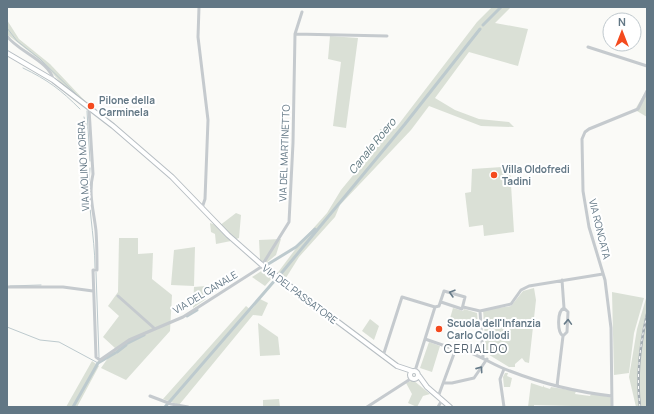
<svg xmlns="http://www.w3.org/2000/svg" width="654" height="414" font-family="Manrope,sans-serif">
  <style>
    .green { fill: #dae0d6 }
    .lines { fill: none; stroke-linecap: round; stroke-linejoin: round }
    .stream { stroke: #bdcace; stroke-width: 1 }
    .canal { stroke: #bdcace; stroke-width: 3 }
    .secondary-casing { stroke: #b7bec3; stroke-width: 6 }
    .street { stroke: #c5cace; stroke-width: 3 }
    .secondary { stroke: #fff; stroke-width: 4 }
    .rail-casing { stroke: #a3acb2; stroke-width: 2.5 }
    .rail { stroke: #fff; stroke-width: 1; stroke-dasharray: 3; stroke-linecap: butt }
    .oneway { stroke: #677b89 }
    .poi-dot { fill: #f44a1e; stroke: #fff; stroke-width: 1.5 }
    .labels { text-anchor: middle; stroke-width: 4; stroke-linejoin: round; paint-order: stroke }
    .poi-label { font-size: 10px; font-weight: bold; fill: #627785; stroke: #fff; text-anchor: start }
    .street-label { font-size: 10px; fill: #627785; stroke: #fff }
    .water-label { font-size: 11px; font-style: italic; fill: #5d767e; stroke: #fff }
    .quarter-label { font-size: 12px; letter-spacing: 1px; fill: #556470; stroke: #fff }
  </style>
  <rect width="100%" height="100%" fill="#fafaf7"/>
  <path class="green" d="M492 7H511L495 23 528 29 518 66 469 52 435 98 455 110 479 119 509 122 514 127 481 126 429 106 411 130 340 205 335 217 299 257 284 281 276 275 300 243 327 213 341 190 378 145 380 129H395L477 22Z
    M7 20 19 39 50 64 85 101 84 102 65 87 41 61 8 35Z
    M330 36 358 38 346 128 333 126 341 62 328 59Z
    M647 89V117L637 111 636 108Z
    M502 167 510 169 514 232 484 236 483 225 469 227 465 193 471 192 472 169Z
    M236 213 241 215 239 238 231 241 216 244 215 234 211 232 210 223 219 226Z
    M119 238H138V254L153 253 152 279 172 295 170 331 126 380 101 368 115 348 103 337 119 316 108 306 118 292Z
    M281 239 276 255 265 264 260 260 259 240Z
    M195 247 194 286 171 285 174 250Z
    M263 270 273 277 265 286 252 277Z
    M206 286V299L193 308 194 287Z
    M534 288 536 300 529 363 525 362 522 358 515 364V367H509L486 353 483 310 511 306 523 291Z
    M612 292 644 298 634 333 629 373 614 375Z
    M647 295V407H636L629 377 637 329Z
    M260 299 268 303 262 316 253 315 179 405 163 399 246 306 251 310Z
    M453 308 463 311 464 309 477 313 478 325 466 323 461 319 458 325 449 322Z
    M370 319 379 326 374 340 362 331Z
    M258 323 278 337 280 355 260 356Z
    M429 342 440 346 432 372 420 368Z
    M92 361 99 366 77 407H66Z
    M505 373H508L507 376 512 378 510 387H504L503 377Z
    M413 380 430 394 423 396 417 407 408 403 412 394 406 383Z
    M531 383 543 387 544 385V387L550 389 551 387 576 391 575 394 590 396 591 394 611 397V407L534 405V407H528Z
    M279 399 280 407H263V400Z"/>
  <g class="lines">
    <path class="stream" d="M7 28 17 41 40 59 82 100
      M23 68C48 80 61 90 80 109
      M87 111 90 161
      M84 117 87 128
      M90 168C86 201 95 235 95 268
      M96 272 99 357
      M10 286 41 285
      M7 327 40 340 59 342 98 363"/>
    <path class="canal" d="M483 25 501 7
      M265 266 296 247 315 229
      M279 276 405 124 480 29
      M187 316 197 310
      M128 343 144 335
      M117 352 126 345
      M73 407 98 363 115 353
      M165 407 276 279"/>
    <g class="secondary-casing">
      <path id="secondary" d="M7 53 53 80 113 126 172 177 228 235 262 265 397 366 412 371
        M410 375a4 4 0 1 1 8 0a4 4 0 1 1-8 0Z
        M419 376 427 387 450 407"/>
    </g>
    <path class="street" d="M199 7 198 37 208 120 205 199 202 208
      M295 34 387 36
      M7 36C17 51 51 62 53 80
      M588 47 647 66
      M89 109 93 174C88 194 94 212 96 231 97 244 97 257 97 270H93L96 357 100 360 129 340 183 317 261 267 289 222 293 143 295 34 302 12
      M7 287H63L93 291
      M118 296 154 328
      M435 307 439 306 444 291 465 297 462 309 441 302
      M463 307 480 311 511 304 521 290 529 286 603 274
      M480 311 483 357
      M563 336C557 332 557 311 564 308
      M425 339 457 350
      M383 356 402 297 435 307
      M415 371 435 307
      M444 383H452L474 378 487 359
      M557 386 563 336 567 332 568 312 564 308 562 280
      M150 396 171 404 188 407
      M438 397 455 351 459 349C477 353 492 365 510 371 543 384 577 392 612 396
      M367 407 412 378
      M438 407 442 400
      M504 407 500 379 504 369
      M612 407 611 328 605 280 589 227 583 191 582 139 585 132 589 129 638 109 647 91"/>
    <use href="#secondary" class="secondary"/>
    <g class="rail-casing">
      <path id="rail" d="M640 407C636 375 640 345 647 314"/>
    </g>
    <use href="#rail" class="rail"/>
  </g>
  <defs><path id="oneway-chevron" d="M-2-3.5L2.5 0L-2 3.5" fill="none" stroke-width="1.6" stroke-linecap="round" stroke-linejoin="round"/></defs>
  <g class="oneway">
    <use href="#oneway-chevron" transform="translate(452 293) rotate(-164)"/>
    <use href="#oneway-chevron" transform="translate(568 322) rotate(-88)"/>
    <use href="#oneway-chevron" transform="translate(480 369) rotate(-55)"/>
  </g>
  <g class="poi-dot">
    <circle cx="91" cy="106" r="4"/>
    <circle cx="494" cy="175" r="4"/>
    <circle cx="439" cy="329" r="4"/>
  </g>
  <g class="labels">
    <g class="poi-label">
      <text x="99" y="104">Pilone della<tspan x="99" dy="12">Carminela</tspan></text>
      <text x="502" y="173">Villa Oldofredi<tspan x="502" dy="12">Tadini</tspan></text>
      <text x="447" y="327">Scuola dell'Infanzia<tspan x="447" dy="12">Carlo Collodi</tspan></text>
    </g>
    <g class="street-label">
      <text transform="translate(284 153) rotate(-88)" y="4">VIA DEL MARTINETTO</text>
      <text transform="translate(83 166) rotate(-93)" y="4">VIA MOLINO MORRA</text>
      <text transform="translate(600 229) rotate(76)" y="4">VIA RONCATA</text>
      <text transform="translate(205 292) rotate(-31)" y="4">VIA DEL CANALE</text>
      <text transform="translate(300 294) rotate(37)" y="4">VIA DEL PASSATORE</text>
    </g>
    <g class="water-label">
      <text transform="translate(372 146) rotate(-51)" y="4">Canale Roero</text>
    </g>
    <g class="quarter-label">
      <text x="476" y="353">CERIALDO</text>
    </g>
  </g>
  <rect width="654" height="414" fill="none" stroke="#627785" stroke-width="16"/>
  <g transform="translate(622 32)"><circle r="19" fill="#ffffff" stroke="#c0c9ce"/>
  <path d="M0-3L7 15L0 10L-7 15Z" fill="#f44a1e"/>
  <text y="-6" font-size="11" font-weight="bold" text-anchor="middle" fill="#627785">N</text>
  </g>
</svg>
